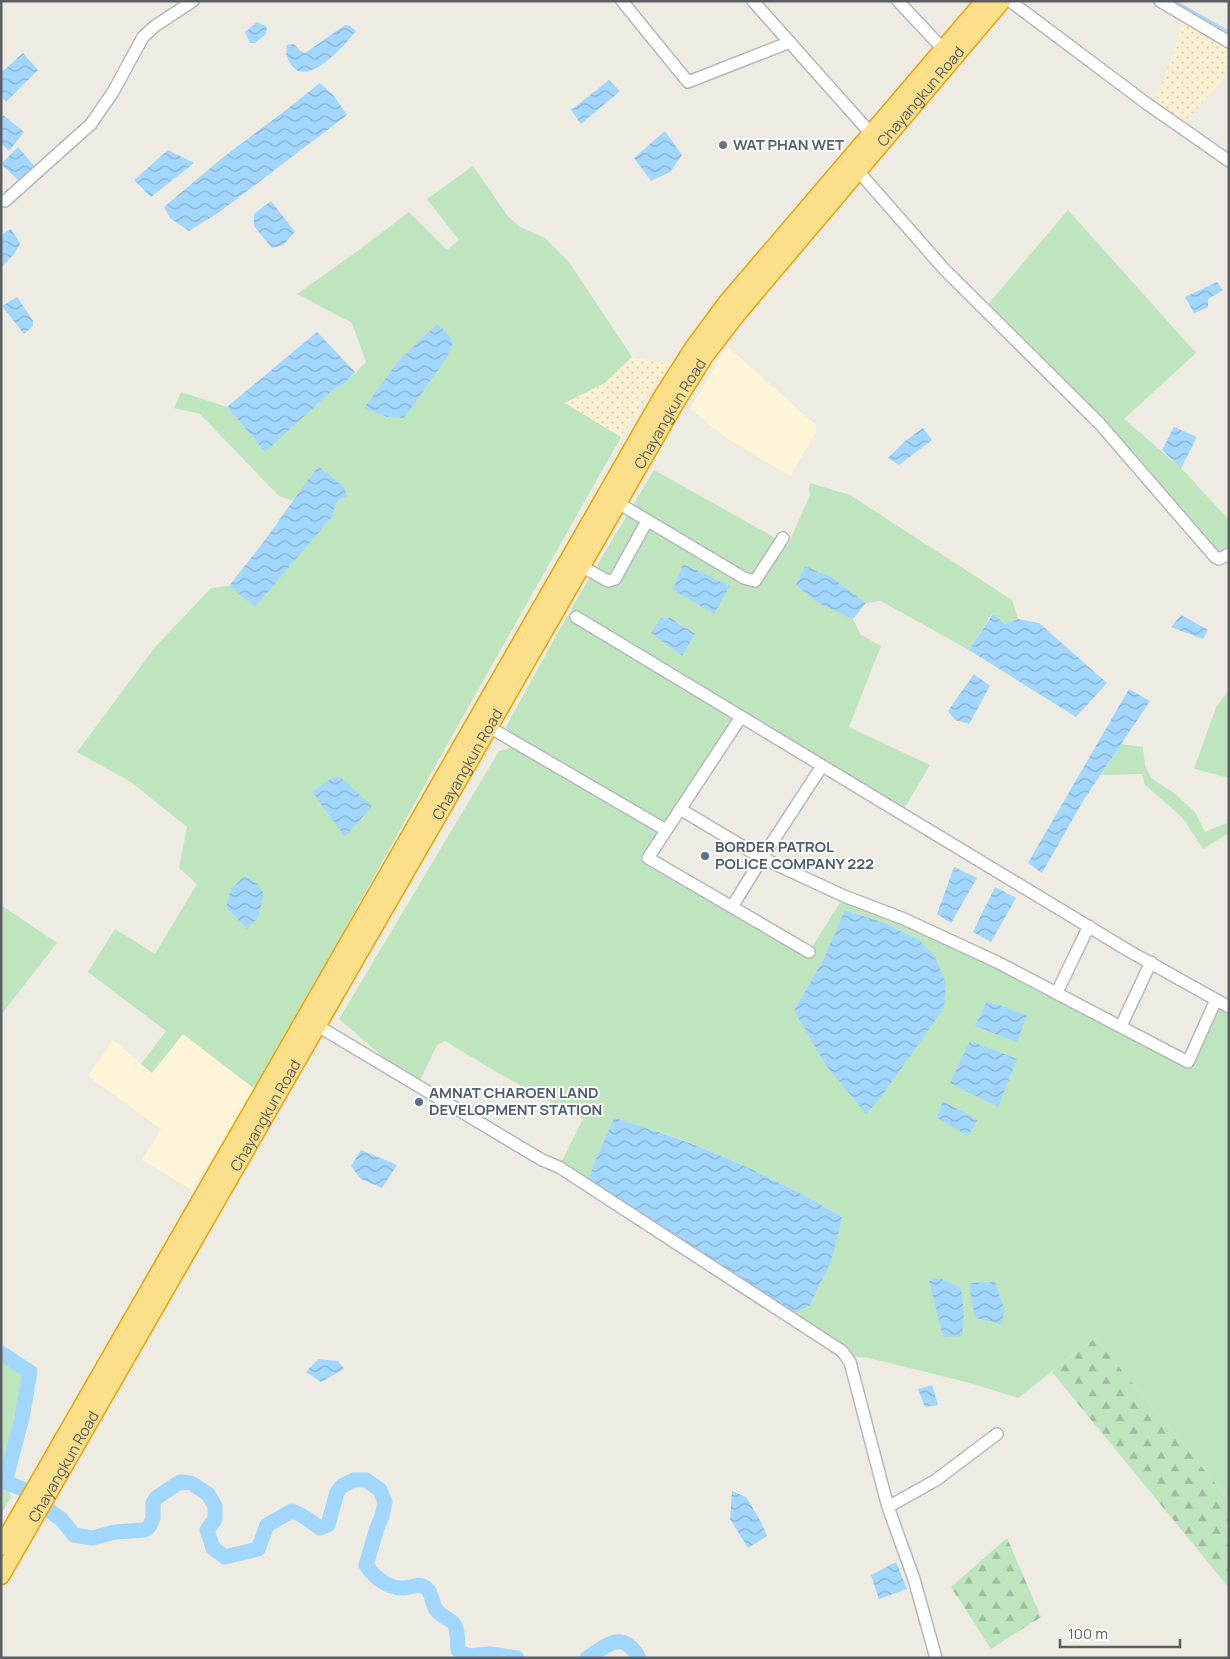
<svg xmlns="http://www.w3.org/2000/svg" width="1230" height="1659" font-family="Manrope,sans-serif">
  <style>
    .commercial { fill: #fef4d7 }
    .grass { fill: #bfe5bf; fill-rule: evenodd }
    .forest { fill: url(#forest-firs) }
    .sand { fill: url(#sand-dots) }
    .water { fill: url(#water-waves) }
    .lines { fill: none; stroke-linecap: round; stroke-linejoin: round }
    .stream { stroke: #a1d6ff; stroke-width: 2.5 }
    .river { stroke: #a1d6ff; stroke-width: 15 }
    .minor-casing { stroke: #b5b8bd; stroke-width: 14 }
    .highway-casing { stroke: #efa301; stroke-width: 19 }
    .minor { stroke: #fff; stroke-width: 11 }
    .highway { stroke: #fcdf8a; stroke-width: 16 }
    .worship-dot { fill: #6b7280; stroke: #fff; stroke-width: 2 }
    .service-dot { fill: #5c6f8a; stroke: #fff; stroke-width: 2 }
    .labels { text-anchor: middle; stroke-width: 4; stroke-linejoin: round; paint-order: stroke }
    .street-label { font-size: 15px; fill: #5b5e63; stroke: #fff }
    .worship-label { font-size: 15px; font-weight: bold; fill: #5b616d; stroke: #fff; text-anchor: start }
    .service-label { font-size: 15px; font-weight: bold; fill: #4e5e75; stroke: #fff; text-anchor: start }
  </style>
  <defs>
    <pattern id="forest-firs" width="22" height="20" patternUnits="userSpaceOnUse" patternTransform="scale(1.25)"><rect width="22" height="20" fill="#bfe5bf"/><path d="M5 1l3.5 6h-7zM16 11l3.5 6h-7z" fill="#9ebd9f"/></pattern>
    <pattern id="sand-dots" width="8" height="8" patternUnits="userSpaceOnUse" patternTransform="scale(1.25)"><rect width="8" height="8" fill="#faf0d1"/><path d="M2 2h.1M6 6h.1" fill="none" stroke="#d9d0b6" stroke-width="1.8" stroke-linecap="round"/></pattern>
    <pattern id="water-waves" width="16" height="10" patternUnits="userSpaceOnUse" patternTransform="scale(1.25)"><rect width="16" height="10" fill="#a1d6ff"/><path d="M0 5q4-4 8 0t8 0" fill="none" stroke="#86b1d2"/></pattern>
  </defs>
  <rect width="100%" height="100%" fill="#edebe2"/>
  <path class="commercial" d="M727 346 816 425V432L790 476 726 438 690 409Z
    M183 1034 256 1090 192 1190 142 1160 161 1129 88 1076 113 1040 152 1073Z"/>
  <path class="grass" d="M473 166 507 215 520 227 545 238 569 262 632 357 605 383 565 403 621 437 444 750 256 1090 183 1034 152 1073 141 1064 166 1031 88 972 115 929 155 954 197 884 179 868 187 827 131 782 77 752 156 646 211 588 229 586 255 606 333 516 334 509 338 500 318 466 294 501 279 496 200 414 174 408 181 392 227 407 264 451 334 389 345 383 366 362 352 323 297 294 359 250 409 212 447 250 459 240 427 199ZM438 324 387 417 365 408 398 361Z
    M1068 210 1196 353 1124 419 1181 468 1229 520V554L1222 559 984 309Z
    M654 470 788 545 810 495 809 491 810 483 850 495 1012 600 1018 619 1005 624 992 614 969 650 881 601 866 603 833 578 818 603 853 619 860 634 881 646 849 727 930 765 901 814 741 717 648 858 809 952 844 896 904 919 1187 1062 1216 1000 1229 1007V1500L1095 1338 1018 1398 970 1383 869 1358 847 1356 789 1316 811 1305 816 1289 828 1268 842 1217C771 1175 694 1140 614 1118L594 1163 587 1185 559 1167 583 1119 498 1073 445 1041 437 1045 417 1086 339 1019 499 751 521 745 506 727 567 616 576 617 571 609ZM846 910 885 923 919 940 910 1056 882 1096 794 1010 822 962Z
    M1229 690V778L1194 769 1216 707Z
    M1121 744 1143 747 1145 765 1151 778 1174 793 1195 812 1205 832 1229 822V833L1203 849 1182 817 1145 785 1142 774 1101 775Z
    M1 905 57 943 1 1015Z
    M1 1353 30 1372 22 1418 5 1482 11 1497 1 1514Z"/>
  <path class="forest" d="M1095 1338 1229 1500V1588L1052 1372Z
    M1007 1538 1041 1617 991 1649 951 1587Z"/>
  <path class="sand" d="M1186 17 1229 42V73L1180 127 1153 108Z
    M632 357 670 364 621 437 565 403 605 383Z"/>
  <path class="water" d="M257 22 267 27 266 34 255 43H250L245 32Z
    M345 25 350 26 356 31C345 45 309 87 292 66 287 59 285 53 287 45L294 44 300 51 305 53Z
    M23 53 38 70 6 102 1 96V73Z
    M609 80 620 91 581 124 571 110Z
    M320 83 334 96 347 115 218 213 189 231 170 218 164 207 221 159 286 110Z
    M3 115 24 132 9 151 1 143V118Z
    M665 131 682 155 670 172 651 181 634 158Z
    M18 147 35 167 20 182 1 164Z
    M168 150 194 163 151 197 134 180Z
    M271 201 295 232 283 245 272 248 254 226V214Z
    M11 229 20 243 15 253 1 268V235Z
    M1217 282 1223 290 1208 299V307L1194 313 1185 297Z
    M17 297 33 321V326L24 334 2 306Z
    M437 324 448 334 453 343 446 359 404 418 387 417 364 408 398 361Z
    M317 332 355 372 345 383 334 389 265 452 227 407Z
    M1174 427 1197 437 1181 468 1162 450Z
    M923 428 932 440 899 465 888 458 905 441Z
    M318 466 344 487 347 496 338 500 334 509 333 516 255 607 229 586 265 540Z
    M683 564 730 586 714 614 673 590Z
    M805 566 833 578 866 603 853 619 818 603 796 585Z
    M993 614 1005 624 1018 619 1039 623 1107 683 1076 717 969 650Z
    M1181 615 1208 630 1203 639 1171 627Z
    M661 618H670L695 634 682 656 651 633Z
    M974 674 990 686 969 724 955 720 948 711Z
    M1129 689 1150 701 1083 801 1042 873 1028 863Z
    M340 777 372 806 345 837 312 792 332 778Z
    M954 867 977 878 951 923 937 914Z
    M244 876 258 884 264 894 258 918 247 929 226 907 231 889Z
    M995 887 1016 898 991 942 973 932Z
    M845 910 885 923 919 940 935 957 946 983 944 1008 882 1096 866 1114 825 1064 794 1010 822 962Z
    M987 1001 1027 1015 1017 1042 975 1026Z
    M970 1041 1017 1059 998 1107 950 1083Z
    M943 1101 977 1120 968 1136 937 1118Z
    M614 1118C693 1140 771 1175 842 1217 838 1234 835 1252 828 1268 822 1281 815 1291 811 1305L789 1316 587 1185 594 1163Z
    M361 1150 397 1165 382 1188 361 1179 351 1166Z
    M939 1278 961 1288 964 1313 962 1336 943 1337 929 1281Z
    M995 1282 1005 1311 1001 1324 975 1318 969 1283Z
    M318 1359 338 1361 344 1369 321 1382 306 1372Z
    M932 1385 938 1405 925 1407 918 1389Z
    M732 1491 746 1497 761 1522 767 1536 748 1548 730 1519Z
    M896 1562 907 1589 879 1599 871 1575Z"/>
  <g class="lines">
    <path class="stream" d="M1174 1 1229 32"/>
    <path class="river" d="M1 1353 30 1372 22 1418 5 1482 28 1491 51 1512 61 1519 74 1535 92 1538 115 1532 144 1530 149 1527 153 1518V1503L156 1498 180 1482 191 1483 208 1494 215 1506V1519L207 1530 213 1548 225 1557 258 1549 267 1525 292 1511C304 1515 310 1521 320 1528L328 1525 337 1492 342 1486 354 1480H366L380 1490 385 1502 382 1516 377 1528 366 1565C374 1577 388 1589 404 1588 412 1588 418 1582 426 1588 434 1594 431 1606 438 1612 442 1616 447 1618 451 1621 459 1626 457 1641 458 1650 469 1659 475 1655 488 1654 497 1654 507 1657 517 1658
      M587 1658C608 1644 623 1630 639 1658"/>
    <g class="minor-casing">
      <path id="minor" d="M622 1 688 82 790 42
        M753 1 866 128 872 133
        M898 1 943 49
        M1010 1 1146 103 1229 161
        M1160 1 1229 42
        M859 172 944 269 1100 424 1215 557 1219 559 1229 554
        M5 201 91 124 113 92 143 37 155 26 193 1
        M618 503 744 578 755 581 783 538
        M581 566 608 581 615 579 647 521
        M576 617 1129 951 1229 1007
        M741 717 648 858 809 952
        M489 727 666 830
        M680 809 762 858 844 896 904 919 997 962 1188 1062 1216 1000
        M732 907 762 858 822 766
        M1057 992 1089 926
        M318 1026 542 1160 559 1167 842 1351 850 1362 888 1507 914 1579 936 1658
        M1121 1026 1151 962
        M888 1507 936 1480 997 1434"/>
    </g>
    <g class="highway-casing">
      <g id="highway">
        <path d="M1 1547 663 395 693 348 727 302 984 1"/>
        <path id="s1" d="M1 1576 675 404 705 356 739 312 1002 1"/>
      </g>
    </g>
    <use href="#minor" class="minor"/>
    <use href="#highway" class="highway"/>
  </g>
  <circle class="worship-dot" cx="723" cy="145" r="5"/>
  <g class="service-dot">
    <circle cx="705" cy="856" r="5"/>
    <circle cx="419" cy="1102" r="5"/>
  </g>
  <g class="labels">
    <g class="street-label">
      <text dy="5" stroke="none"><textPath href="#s1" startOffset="1746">Chayangkun Road</textPath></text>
      <text dy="5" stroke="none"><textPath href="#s1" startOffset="1341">Chayangkun Road</textPath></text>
      <text dy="5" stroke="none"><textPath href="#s1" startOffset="936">Chayangkun Road</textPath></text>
      <text dy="5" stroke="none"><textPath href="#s1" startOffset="531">Chayangkun Road</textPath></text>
      <text dy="5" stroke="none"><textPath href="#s1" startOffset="126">Chayangkun Road</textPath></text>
    </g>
    <g class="worship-label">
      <text x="733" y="150">WAT PHAN WET</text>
    </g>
    <g class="service-label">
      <text x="715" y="852">BORDER PATROL<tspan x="715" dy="17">POLICE COMPANY 222</tspan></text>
      <text x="429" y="1098">AMNAT CHAROEN LAND<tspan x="429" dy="17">DEVELOPMENT STATION</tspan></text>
    </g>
  </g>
  <rect width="1230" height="1659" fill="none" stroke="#5b5e63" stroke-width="5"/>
  <path d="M1060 1639v8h120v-8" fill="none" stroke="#5b5e63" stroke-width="2.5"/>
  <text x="1068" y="1639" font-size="15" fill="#5b5e63" stroke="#ffffff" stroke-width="4" paint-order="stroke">100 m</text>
</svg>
